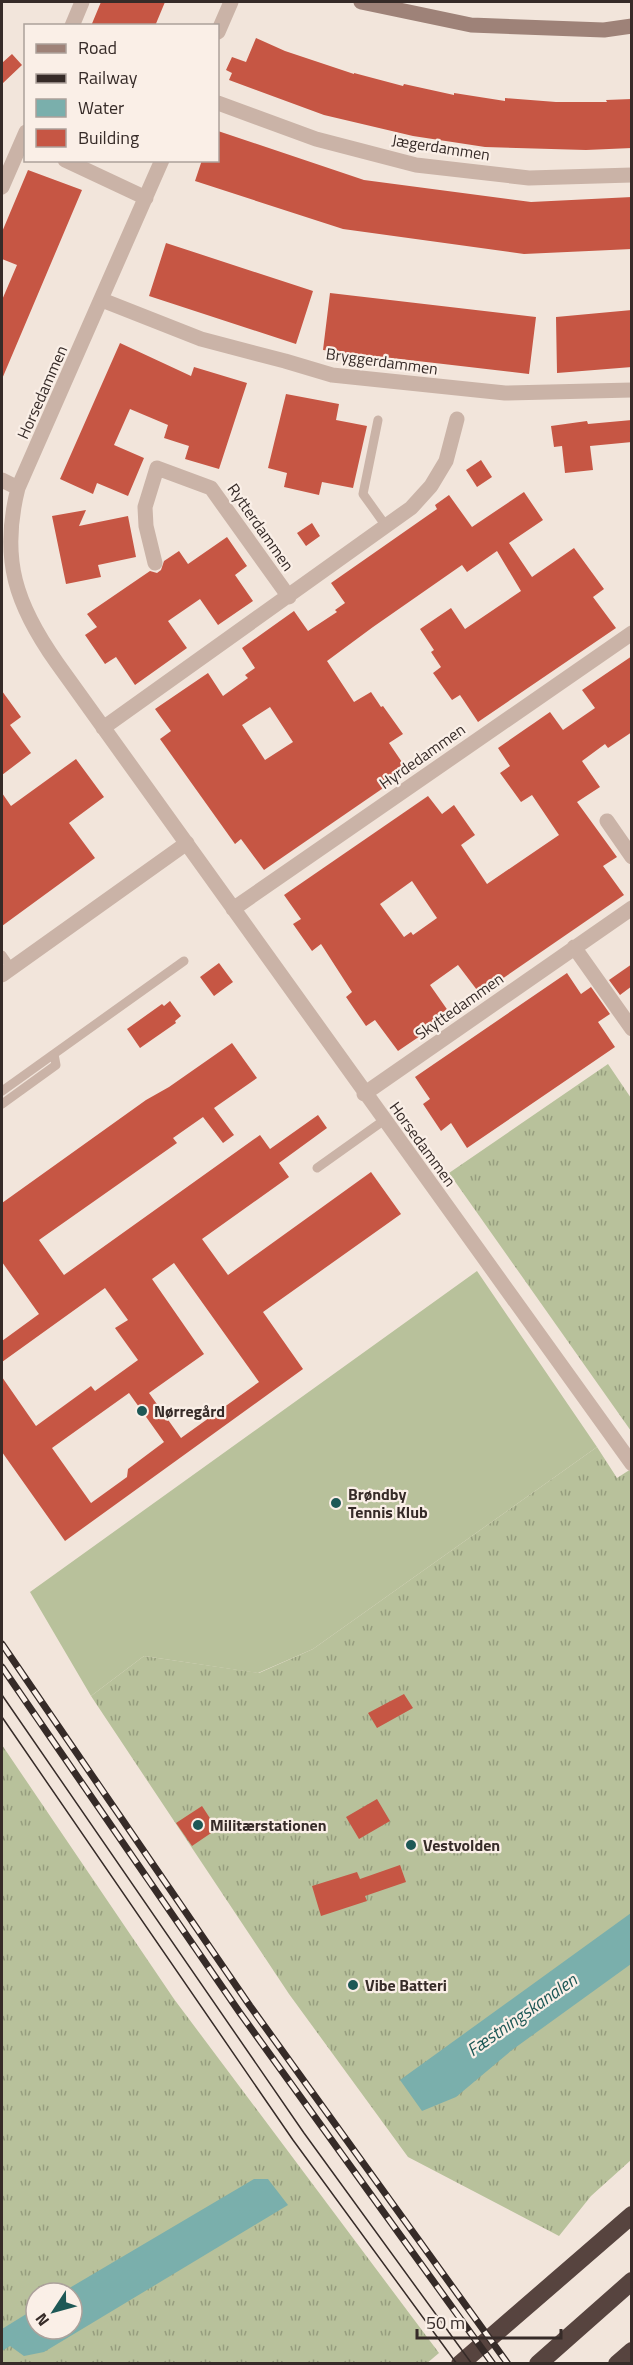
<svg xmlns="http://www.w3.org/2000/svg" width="633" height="2365" font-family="'Titillium Web',sans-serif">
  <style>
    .grass { fill: url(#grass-tufts); fill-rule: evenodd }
    .garden { fill: #b8c19b }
    .water { fill: #7aafac }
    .building { fill: #c65644; fill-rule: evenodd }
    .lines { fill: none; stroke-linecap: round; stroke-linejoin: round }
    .lane { stroke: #cab3a7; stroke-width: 9 }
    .street { stroke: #cab3a7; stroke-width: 15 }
    .secondary { stroke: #9e8278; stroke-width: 15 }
    .highway { stroke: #57443f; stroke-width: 18 }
    .tram { stroke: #362b28; stroke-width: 1.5 }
    .rail-casing { stroke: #362b28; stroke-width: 7 }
    .rail { stroke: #faefe7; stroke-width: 4.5; stroke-dasharray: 14; stroke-linecap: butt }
    .poi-dot { fill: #1d5856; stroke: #faefe7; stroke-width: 2 }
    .labels { text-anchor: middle; stroke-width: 4.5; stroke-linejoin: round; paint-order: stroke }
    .street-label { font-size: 16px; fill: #362b28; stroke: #faefe7 }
    .poi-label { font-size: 16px; font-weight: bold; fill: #362b28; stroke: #faefe7; text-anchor: start }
    .water-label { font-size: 18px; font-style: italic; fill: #1d5856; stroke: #faefe7 }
  </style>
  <defs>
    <pattern id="grass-tufts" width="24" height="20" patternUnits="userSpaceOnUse" patternTransform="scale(1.5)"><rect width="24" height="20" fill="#b8c19b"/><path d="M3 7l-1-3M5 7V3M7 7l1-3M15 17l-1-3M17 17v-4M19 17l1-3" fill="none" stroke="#969d7e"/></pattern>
  </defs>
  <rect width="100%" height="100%" fill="#f2e5db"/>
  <path class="grass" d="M608 1064 631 1098V1431L449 1173Z
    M597 1447 617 1478 631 1469V2160L591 2196 559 2236 408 2157 289 1994 91 1696 144 1656 259 1673 313 1649Z
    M2 1745 174 1999 439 2353 426 2364 2 2363ZM36 2293H72V2329H36Z"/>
  <path class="garden" d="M477 1271 597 1447 313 1649 258 1673 144 1656 91 1696 30 1592Z"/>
  <path class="water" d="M631 1913V1964L512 2050 456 2097 422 2111 400 2080Z
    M254 2179H268L288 2205 44 2352 24 2356 10 2346 2 2351V2329L36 2308V2329H72V2293H61Z"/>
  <path class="building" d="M101 2H165L155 26H91Z
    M256 38 285 51 354 74V73L403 86 404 84 454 95V93L505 101V98L556 102H607L606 100 632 99V148L586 150 485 147 413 136 324 115 229 80 232 73 226 70 232 57 246 62Z
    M12 54 22 65 2 84V63Z
    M218 131 364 180 531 202 632 197V249L524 254 343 229 195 181 202 160H218Z
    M28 170 82 190 2 379V300L17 265 2 259V232Z
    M166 243 313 291 296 344 149 296Z
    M330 293 536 317 529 374 323 350Z
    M632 310V367L557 373 556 317Z
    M120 343 191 376 194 367 247 383 219 469 185 459 189 446 164 438 168 425 130 409 114 445 144 458 128 496 97 483 93 494 60 479Z
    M286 394 339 404 336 420 367 426 353 488 322 482 319 495 284 487 287 473 268 468Z
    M632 420V442L590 446 593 470 565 473 562 446 554 447 551 426 587 421 588 424Z
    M481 460 492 477 477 487 466 470Z
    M524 492 543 520 509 543 532 577 574 548 604 589 593 597 616 628 478 722 460 695 452 700 433 673 441 667 431 652 434 650 420 629 451 608 465 629 521 591 497 551 467 572 462 565 373 627 327 661 354 702 371 692 381 707 383 706 403 734 389 743 408 771 264 870 241 839 235 844 160 739 171 731 155 709 208 673 223 696 248 678 245 675 255 668 242 648 294 611 308 631 337 612 335 610 345 603 331 583 437 509 435 505 449 495 472 527ZM270 707 293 742 265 760 242 725Z
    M86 510 79 526 128 516 136 557 98 565 101 577 66 584 52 516Z
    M312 523 320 536 306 546 297 533Z
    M227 537 247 566 235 575 253 601 218 625 200 599 168 621 187 648 135 685 116 657 105 664 85 635 97 627 87 614 150 571 157 573 161 570 164 561 179 551 188 564Z
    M632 656V732L608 748 605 744 582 761 600 787 577 802 617 857 603 866 624 895 480 994 458 965 430 985 451 1015 398 1051 375 1020 366 1026 346 997 352 992 321 944 312 951 293 924 301 919 284 895 428 796 442 814 454 805 475 835 461 845 487 884 559 835 532 795 521 802 500 773 510 766 498 748 550 712 563 730 595 708 582 690ZM412 881 437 918 413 935 411 932 404 937 380 904Z
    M2 691 21 717 10 725 31 753 2 775Z
    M76 759 104 797 69 823 95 858 2 926V793L11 806Z
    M219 963 233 982 214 996 200 977Z
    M632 964V986L620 995 609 980Z
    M567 973 581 994 591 987 610 1014 598 1022 615 1047 467 1148 451 1123 441 1131 423 1104 430 1099 415 1077Z
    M170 1001 181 1016 175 1021 176 1023 140 1048 127 1029 162 1004 164 1006Z
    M232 1043 257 1078 214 1108 234 1135 223 1143 203 1117 173 1138 177 1143 39 1240 64 1275 260 1135 270 1149 318 1115 327 1128 279 1163 289 1177 202 1239 228 1275 371 1172 401 1214 263 1312 303 1369 65 1541 2 1452V1377L36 1426 91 1386 95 1391 138 1360 115 1328 128 1320 105 1288 2 1362V1341L39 1314 2 1262V1203L146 1100 169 1087ZM174 1263 259 1382 181 1438 149 1393 204 1354 152 1279ZM129 1393 164 1442 128 1469 127 1477 91 1503 52 1448Z
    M404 1694 413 1708 377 1728 368 1713Z
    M377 1799 390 1821 359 1839 346 1817Z
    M202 1806 217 1829 192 1846 176 1823Z
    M400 1865 406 1882 365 1896 367 1901 321 1916 312 1886 357 1872 360 1879Z"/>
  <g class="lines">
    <path class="lane" d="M378 420 363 494 386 526
      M2 955 11 968
      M2 1091 184 961
      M2 1104 56 1065 54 1054
      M317 1168 383 1121"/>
    <path class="street" d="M72 26 82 2
      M218 32 231 2
      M218 103 316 139 416 165 529 178 632 175
      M65 160 146 198
      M162 160 18 488C0 559 16 605 57 663L632 1464
      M2 187 26 132
      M102 300 201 339 285 361 332 375 505 393 632 390
      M2 480 18 488
      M155 563 146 526 145 507 157 468 211 488 289 597
      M103 728 411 508 431 486 446 461 457 419
      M607 821 632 857
      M233 909 632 633
      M574 947 632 1029
      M2 975 187 843
      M364 1094 632 908"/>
    <path class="secondary" d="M361 2 471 25 604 30 632 26"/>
    <path class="highway" d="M460 2364 632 2215
      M538 2364 632 2281
      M617 2364 632 2351"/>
    <path class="tram" d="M2 1695 304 2133 472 2364
      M2 1717 293 2140 457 2364"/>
    <g class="rail-casing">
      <path id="rail" d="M2 1644 250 2006 508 2364
        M2 1667 240 2013 493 2364"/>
    </g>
    <use href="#rail" class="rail"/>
  </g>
  <g class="poi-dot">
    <circle cx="142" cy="1411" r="6"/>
    <circle cx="336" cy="1503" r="6"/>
    <circle cx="198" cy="1825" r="6"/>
    <circle cx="411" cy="1845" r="6"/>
    <circle cx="353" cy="1985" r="6"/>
  </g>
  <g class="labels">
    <g class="street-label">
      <text transform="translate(441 147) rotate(9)" y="6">Jægerdammen</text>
      <text transform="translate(382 361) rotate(8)" y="6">Bryggerdammen</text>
      <text transform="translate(42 392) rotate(-66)" y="6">Horsedammen</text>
      <text transform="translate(261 527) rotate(55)" y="6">Rytterdammen</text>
      <text transform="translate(422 756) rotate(-35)" y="6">Hyrdedammen</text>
      <text transform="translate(459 1006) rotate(-35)" y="6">Skyttedammen</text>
      <text transform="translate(423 1144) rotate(54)" y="6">Horsedammen</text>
    </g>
    <g class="poi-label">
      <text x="154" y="1417">Nørregård</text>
      <text x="348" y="1500">Brøndby<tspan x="348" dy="18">Tennis Klub</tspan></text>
      <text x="210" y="1831">Militærstationen</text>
      <text x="423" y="1851">Vestvolden</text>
      <text x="365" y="1991">Vibe Batteri</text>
    </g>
    <g class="water-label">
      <text transform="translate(522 2015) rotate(-35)" y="6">Fæstningskanalen</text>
    </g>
  </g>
  <rect width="633" height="2365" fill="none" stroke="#362b28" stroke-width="6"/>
  <rect x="24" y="24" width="195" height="138" fill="#faefe7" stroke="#aca19b" stroke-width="1.5"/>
  <rect x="36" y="44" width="30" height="9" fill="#9e8278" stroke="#aca19b" stroke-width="1.5"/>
  <text x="78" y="54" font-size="18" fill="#362b28">Road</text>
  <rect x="36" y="74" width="30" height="9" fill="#362b28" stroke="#aca19b" stroke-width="1.5"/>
  <text x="78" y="84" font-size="18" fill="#362b28">Railway</text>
  <rect x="36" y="99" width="30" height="18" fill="#7aafac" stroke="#aca19b" stroke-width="1.5"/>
  <text x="78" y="114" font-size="18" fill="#362b28">Water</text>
  <rect x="36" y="129" width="30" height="18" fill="#c65644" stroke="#aca19b" stroke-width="1.5"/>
  <text x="78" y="144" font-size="18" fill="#362b28">Building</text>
  <g transform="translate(54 2311) rotate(234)"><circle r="28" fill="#faefe7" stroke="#aca19b" stroke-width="1.5"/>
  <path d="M0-4.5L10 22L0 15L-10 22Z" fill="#1d5856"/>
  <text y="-9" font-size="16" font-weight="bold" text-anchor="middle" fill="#362b28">N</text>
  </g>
  <path d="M417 2329v9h144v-9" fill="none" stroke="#362b28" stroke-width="3"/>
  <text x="426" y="2329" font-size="18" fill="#362b28" stroke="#faefe7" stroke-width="4.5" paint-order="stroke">50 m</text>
</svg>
